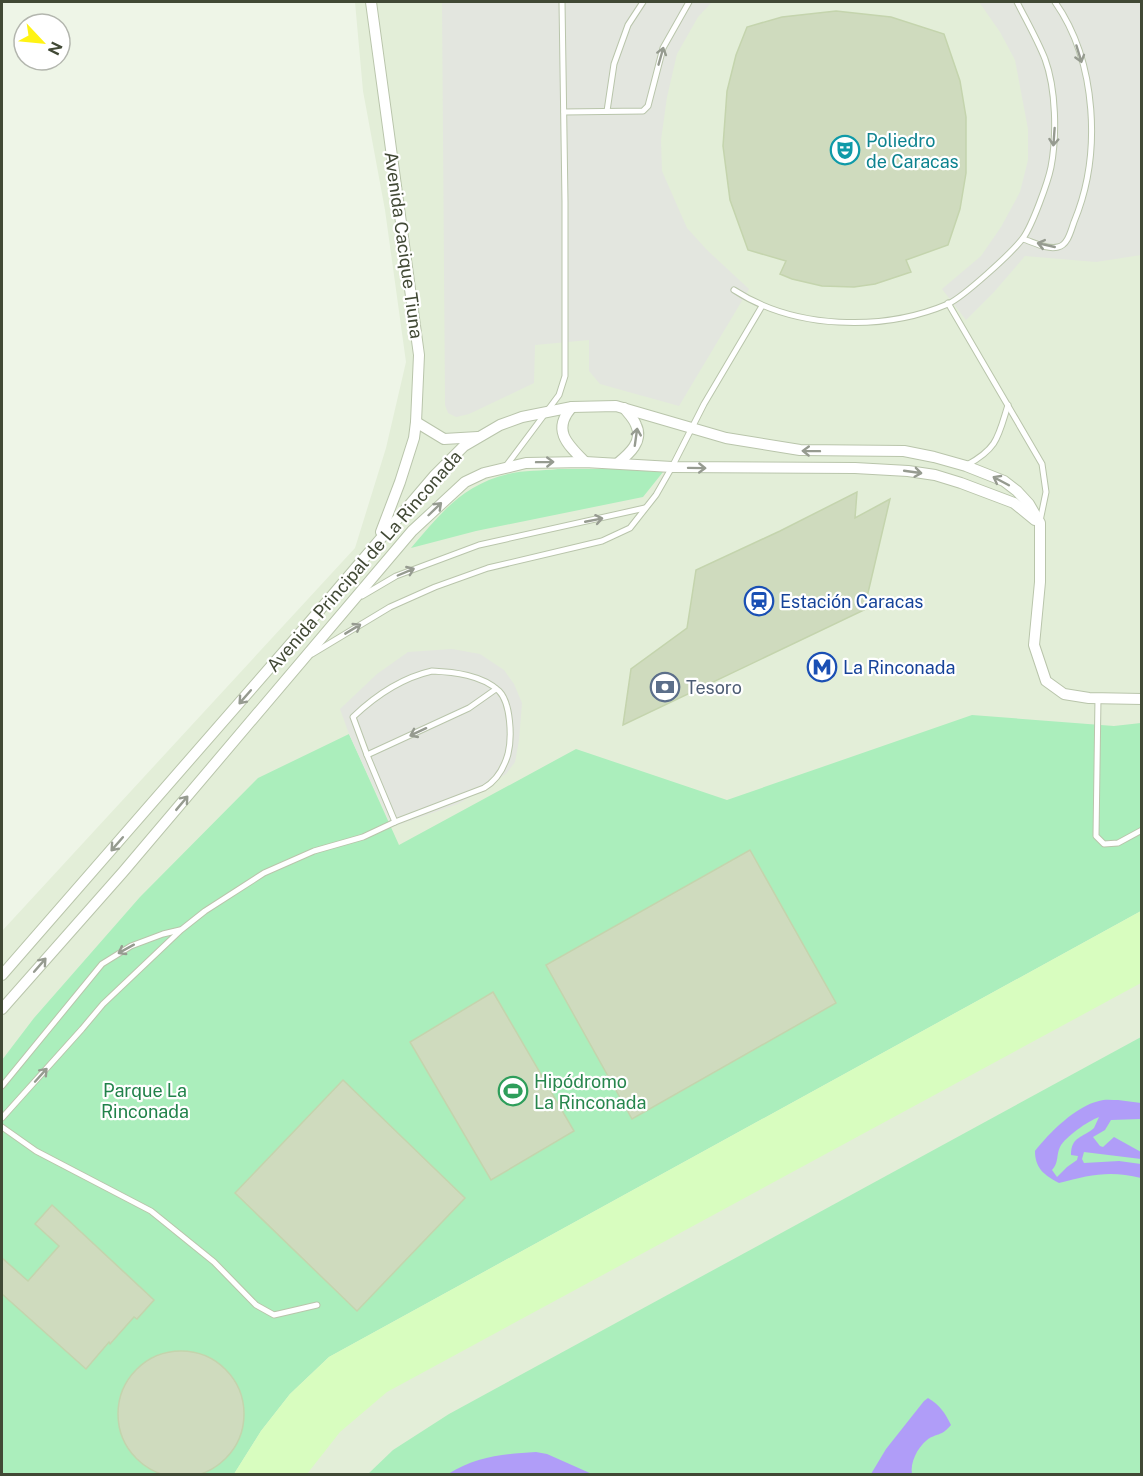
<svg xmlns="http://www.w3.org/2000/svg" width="1143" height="1476" font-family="'Public Sans',sans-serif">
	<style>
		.residential { fill: #e3eed8 }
		.green { fill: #abeebc }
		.sand { fill: #d8fdbf }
		.parking { fill: #e3e6df }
		.water { fill: #b09df8; fill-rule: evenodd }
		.building { fill: #cfdbbe; stroke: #c4d4ad; stroke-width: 1.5 }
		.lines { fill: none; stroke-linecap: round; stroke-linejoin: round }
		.lane-casing { stroke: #b9c5ab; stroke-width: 7 }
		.street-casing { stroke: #b9c5ab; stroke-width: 12 }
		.lane { stroke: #fff; stroke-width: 5 }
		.street { stroke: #fff; stroke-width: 10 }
		.oneway { stroke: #969b90 }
		.labels { text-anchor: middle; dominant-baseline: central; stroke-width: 4.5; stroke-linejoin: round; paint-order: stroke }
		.culture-label { font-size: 18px; fill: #0d838f; stroke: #fff; text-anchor: start }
		.street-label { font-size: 18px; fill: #414935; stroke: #fff }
		.transit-label { font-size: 18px; fill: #164399; stroke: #fff; text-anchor: start }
		.service-label { font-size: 18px; fill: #4e5e75; stroke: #fff; text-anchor: start }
		.leisure-label { font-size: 18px; fill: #27864d; stroke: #fff; text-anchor: start }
		.park-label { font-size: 18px; fill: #21824a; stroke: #fff }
	</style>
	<rect width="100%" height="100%" fill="#eef5e7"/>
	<!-- residential -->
	<polygon class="residential" points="355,2 1141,2 1141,1474 2,1474 2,931 355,548 386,448 406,362 385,210 363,91"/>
	<!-- green -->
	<g class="green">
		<path d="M558 469H618L663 472 643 497 476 531 411 548C440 514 462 485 508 474 524 470 542 471 558 469Z"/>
		<polygon points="972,715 1114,726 1141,723 1141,911 329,1357 290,1394 261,1431 234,1474 2,1474 2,1060 34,1018 140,897 258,778 349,734 399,845 576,749 727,800"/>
		<polygon points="1141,1037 1141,1474 368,1474 393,1450 449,1414"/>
	</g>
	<!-- sand -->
	<polygon class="sand" points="1141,911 1141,983 387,1392 340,1432 307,1474 234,1474 261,1431 290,1394 329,1357"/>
	<!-- parking -->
	<g class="parking">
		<polygon points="442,2 712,2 698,17 677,54 667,97 661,140 662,171 687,228 707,250 749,289 679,406 600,384 589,371 589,340 535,345 534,383 469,414 456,417 448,413 445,405"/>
		<polygon points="979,2 1141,2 1141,255 1096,262 1025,256 994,292 966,320 942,289 981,256 1001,227 1020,192 1028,160 1028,129 1015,60 1000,32"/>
		<polygon points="452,649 480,654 504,670 514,684 522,703 519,740 515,762 506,774 458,804 392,827 349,734 340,709 377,674 408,652"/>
	</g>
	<!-- water -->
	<g class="water">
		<path d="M1118 1100 1141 1103V1119L1111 1120 1105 1130 1093 1137 1100 1146 1103 1147 1114 1137 1141 1152V1159L1084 1152 1082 1159 1084 1163 1119 1161 1141 1164V1178C1110 1170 1089 1175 1059 1183 1044 1175 1035 1168 1035 1151 1049 1133 1076 1106 1099 1101 1104 1099 1112 1100 1118 1100ZM1099 1117 1094 1128C1083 1138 1071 1136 1071 1155L1078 1156 1077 1160 1067 1167 1057 1177 1052 1170C1059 1163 1056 1155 1060 1147 1065 1137 1088 1121 1099 1117Z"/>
		<path d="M928 1398C940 1405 945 1413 951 1425 941 1437 936 1433 927 1440 917 1448 910 1463 912 1474H871L886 1449 924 1401Z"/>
		<path d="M536 1452 547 1454 592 1474H448C477 1456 503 1454 536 1452Z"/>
	</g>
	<!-- building -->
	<g class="building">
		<polygon points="836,11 891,17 944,34 960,81 966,117 966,173 960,209 948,245 906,260 911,272 875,284 854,287 822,286 792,279 780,274 786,261 748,250 730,200 723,146 727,91 736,55 747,27 782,17"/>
		<polygon points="857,492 855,518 890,499 864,610 623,725 631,669 687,628 696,570 780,531"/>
		<polygon points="750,850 836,1003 632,1119 546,965"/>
		<polygon points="493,992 574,1131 491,1180 410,1042"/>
		<polygon points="343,1080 465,1198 357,1311 235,1193"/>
		<polygon points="52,1205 154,1300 137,1319 134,1317 110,1344 109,1342 86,1369 2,1294 2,1258 28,1281 59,1246 35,1224"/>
		<circle cx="181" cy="1414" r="63"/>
	</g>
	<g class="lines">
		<!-- lane casing -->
		<g class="lane-casing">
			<g id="lane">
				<polyline points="607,111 614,64 628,25 643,2"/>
				<polyline points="564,112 643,111 648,106 663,48 689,2"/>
				<path d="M1023 239C1033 242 1047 250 1058 247 1068 245 1071 230 1074 222 1102 155 1097 62 1055 2"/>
				<path d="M734 290C794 329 882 332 948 304 963 297 1012 253 1023 238 1032 226 1048 182 1051 167 1057 135 1056 89 1045 59 1037 39 1026 20 1017 2"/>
				<polyline points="948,303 1042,464 1046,492 1040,521"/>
				<path d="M967 465C998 448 998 437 1008 405"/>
				<polyline points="506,466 559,395 565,376 565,202 562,2"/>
				<polyline points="362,596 396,576 479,545 645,508"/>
				<polyline points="312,654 390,607 435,587 488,568 602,541 630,528 656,495 672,467 704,404 762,306"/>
				<path d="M432 671C454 672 482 675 499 691 511 703 512 738 508 754 504 768 496 781 484 788L395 822 367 755 353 717C375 696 401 678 432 671Z"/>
				<polyline points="1098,698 1096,836 1104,844 1118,843 1142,830"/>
				<polyline points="367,755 469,708 496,689"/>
				<polyline points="2,1086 102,964 131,946 163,934 180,930"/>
				<polyline points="2,1118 82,1029 103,1004 181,930 205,911 264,873 314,851 363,837 395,822"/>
				<polyline points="2,1127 36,1151 151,1211 214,1262 256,1305 274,1315 317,1305"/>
			</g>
		</g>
		<!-- street casing -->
		<g class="street-casing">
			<g id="street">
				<polyline points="371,2 419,355 416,422 414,438 400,482 381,532"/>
				<path d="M572 407C551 430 568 445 585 462"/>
				<polyline points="416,422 444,439 478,437"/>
				<path d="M618 463C629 454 644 441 636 425 634 419 628 413 624 408"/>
				<polyline points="2,975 307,625 435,475 464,446 500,425 522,417 572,407 616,406 726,438 800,450 904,451 934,457 966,466 1004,481 1017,491 1029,504 1040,523 1040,582 1034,645 1046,681 1064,694 1089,698 1142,699"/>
				<polyline points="2,1009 123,872 412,531 465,482 484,473 526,463 585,462 672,467 855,468 908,471 935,475 961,483 1014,503 1035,520"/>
			</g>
		</g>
		<!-- lane -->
		<use href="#lane" class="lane"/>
		<!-- street -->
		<use href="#street" class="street"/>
	</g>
	<!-- one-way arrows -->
	<defs><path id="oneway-shaft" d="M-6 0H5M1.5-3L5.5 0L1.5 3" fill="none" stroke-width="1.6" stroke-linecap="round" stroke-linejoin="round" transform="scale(1.5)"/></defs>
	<g class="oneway">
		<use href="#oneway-shaft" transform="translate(1079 54) rotate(73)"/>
		<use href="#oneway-shaft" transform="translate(661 56) rotate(-74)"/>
		<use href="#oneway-shaft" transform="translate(1054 137) rotate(94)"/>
		<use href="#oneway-shaft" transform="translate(1046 245) rotate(-167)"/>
		<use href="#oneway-shaft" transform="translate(636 437) rotate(-82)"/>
		<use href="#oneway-shaft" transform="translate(811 451) rotate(-179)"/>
		<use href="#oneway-shaft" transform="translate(545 462) rotate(-1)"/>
		<use href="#oneway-shaft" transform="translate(697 468) rotate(1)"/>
		<use href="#oneway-shaft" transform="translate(913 472) rotate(8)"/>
		<use href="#oneway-shaft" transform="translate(1001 481) rotate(-152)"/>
		<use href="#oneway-shaft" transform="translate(435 509) rotate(-44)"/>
		<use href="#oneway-shaft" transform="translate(594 520) rotate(-11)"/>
		<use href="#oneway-shaft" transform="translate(406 572) rotate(-23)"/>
		<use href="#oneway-shaft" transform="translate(353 629) rotate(-31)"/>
		<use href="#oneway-shaft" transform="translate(245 697) rotate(131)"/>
		<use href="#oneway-shaft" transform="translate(418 732) rotate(155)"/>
		<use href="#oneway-shaft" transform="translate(182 803) rotate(-50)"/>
		<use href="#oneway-shaft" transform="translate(117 844) rotate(131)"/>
		<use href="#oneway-shaft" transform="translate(126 949) rotate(151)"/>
		<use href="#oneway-shaft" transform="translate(40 965) rotate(-49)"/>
		<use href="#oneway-shaft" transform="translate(41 1075) rotate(-48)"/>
	</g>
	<!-- icons -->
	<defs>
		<g id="theatre-ring" transform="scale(1.5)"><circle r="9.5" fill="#fff" stroke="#0f9aa8" stroke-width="1.5"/><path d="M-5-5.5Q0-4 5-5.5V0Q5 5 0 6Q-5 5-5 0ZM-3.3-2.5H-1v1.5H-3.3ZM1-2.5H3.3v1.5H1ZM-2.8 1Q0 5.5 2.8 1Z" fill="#0f9aa8"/></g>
		<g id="station-ring" transform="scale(1.5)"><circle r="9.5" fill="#fff" stroke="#1a4fb4" stroke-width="1.5"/><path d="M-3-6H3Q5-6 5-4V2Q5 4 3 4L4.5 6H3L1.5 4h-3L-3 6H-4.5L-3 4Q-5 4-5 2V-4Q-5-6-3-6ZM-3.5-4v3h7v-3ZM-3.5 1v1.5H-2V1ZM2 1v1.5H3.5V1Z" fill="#1a4fb4"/></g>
		<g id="metro-ring" transform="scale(1.5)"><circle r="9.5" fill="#fff" stroke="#1a4fb4" stroke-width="1.5"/><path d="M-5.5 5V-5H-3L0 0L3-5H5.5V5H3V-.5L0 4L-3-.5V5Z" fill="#1a4fb4"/></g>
		<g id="bank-ring" transform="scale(1.5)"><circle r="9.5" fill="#fff" stroke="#5c6f8a" stroke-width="1.5"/><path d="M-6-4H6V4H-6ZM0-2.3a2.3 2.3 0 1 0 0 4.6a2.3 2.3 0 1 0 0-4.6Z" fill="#5c6f8a"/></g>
		<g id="stadium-ring" transform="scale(1.5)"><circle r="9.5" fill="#fff" stroke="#2e9e5b" stroke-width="1.5"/><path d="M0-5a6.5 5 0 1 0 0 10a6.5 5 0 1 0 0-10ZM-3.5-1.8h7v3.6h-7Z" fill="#2e9e5b"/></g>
	</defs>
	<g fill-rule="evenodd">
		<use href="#theatre-ring" x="845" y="150"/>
		<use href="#station-ring" x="759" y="601"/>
		<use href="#metro-ring" x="822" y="667"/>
		<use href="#bank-ring" x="665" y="687"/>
		<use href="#stadium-ring" x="513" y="1091"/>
	</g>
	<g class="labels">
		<!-- culture labels -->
		<g class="culture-label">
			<text x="866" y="140">Poliedro<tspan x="866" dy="21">de Caracas</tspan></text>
		</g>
		<!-- street labels -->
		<g class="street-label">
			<text transform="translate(404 245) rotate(82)">Avenida Cacique Tiuna</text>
			<text transform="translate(364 561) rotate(-49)">Avenida Principal de La Rinconada</text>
		</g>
		<!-- transit labels -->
		<g class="transit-label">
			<text x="780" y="601">Estación Caracas</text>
			<text x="843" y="667">La Rinconada</text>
		</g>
		<!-- service labels -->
		<g class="service-label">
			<text x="686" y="687">Tesoro</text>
		</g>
		<!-- leisure labels -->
		<g class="leisure-label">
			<text x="534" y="1081">Hipódromo<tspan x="534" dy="21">La Rinconada</tspan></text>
		</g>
		<!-- park labels -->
		<g class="park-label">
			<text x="145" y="1090">Parque La<tspan x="145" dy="21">Rinconada</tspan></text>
		</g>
	</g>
	<!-- border -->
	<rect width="1143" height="1476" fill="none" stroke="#414935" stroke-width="6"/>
	<!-- north arrow -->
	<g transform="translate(42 42) rotate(116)"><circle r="28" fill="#ffffff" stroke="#b3b6ae" stroke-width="1.5"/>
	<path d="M0-4.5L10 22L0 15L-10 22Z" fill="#fff314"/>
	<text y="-9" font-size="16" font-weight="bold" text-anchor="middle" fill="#414935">N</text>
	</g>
</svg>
